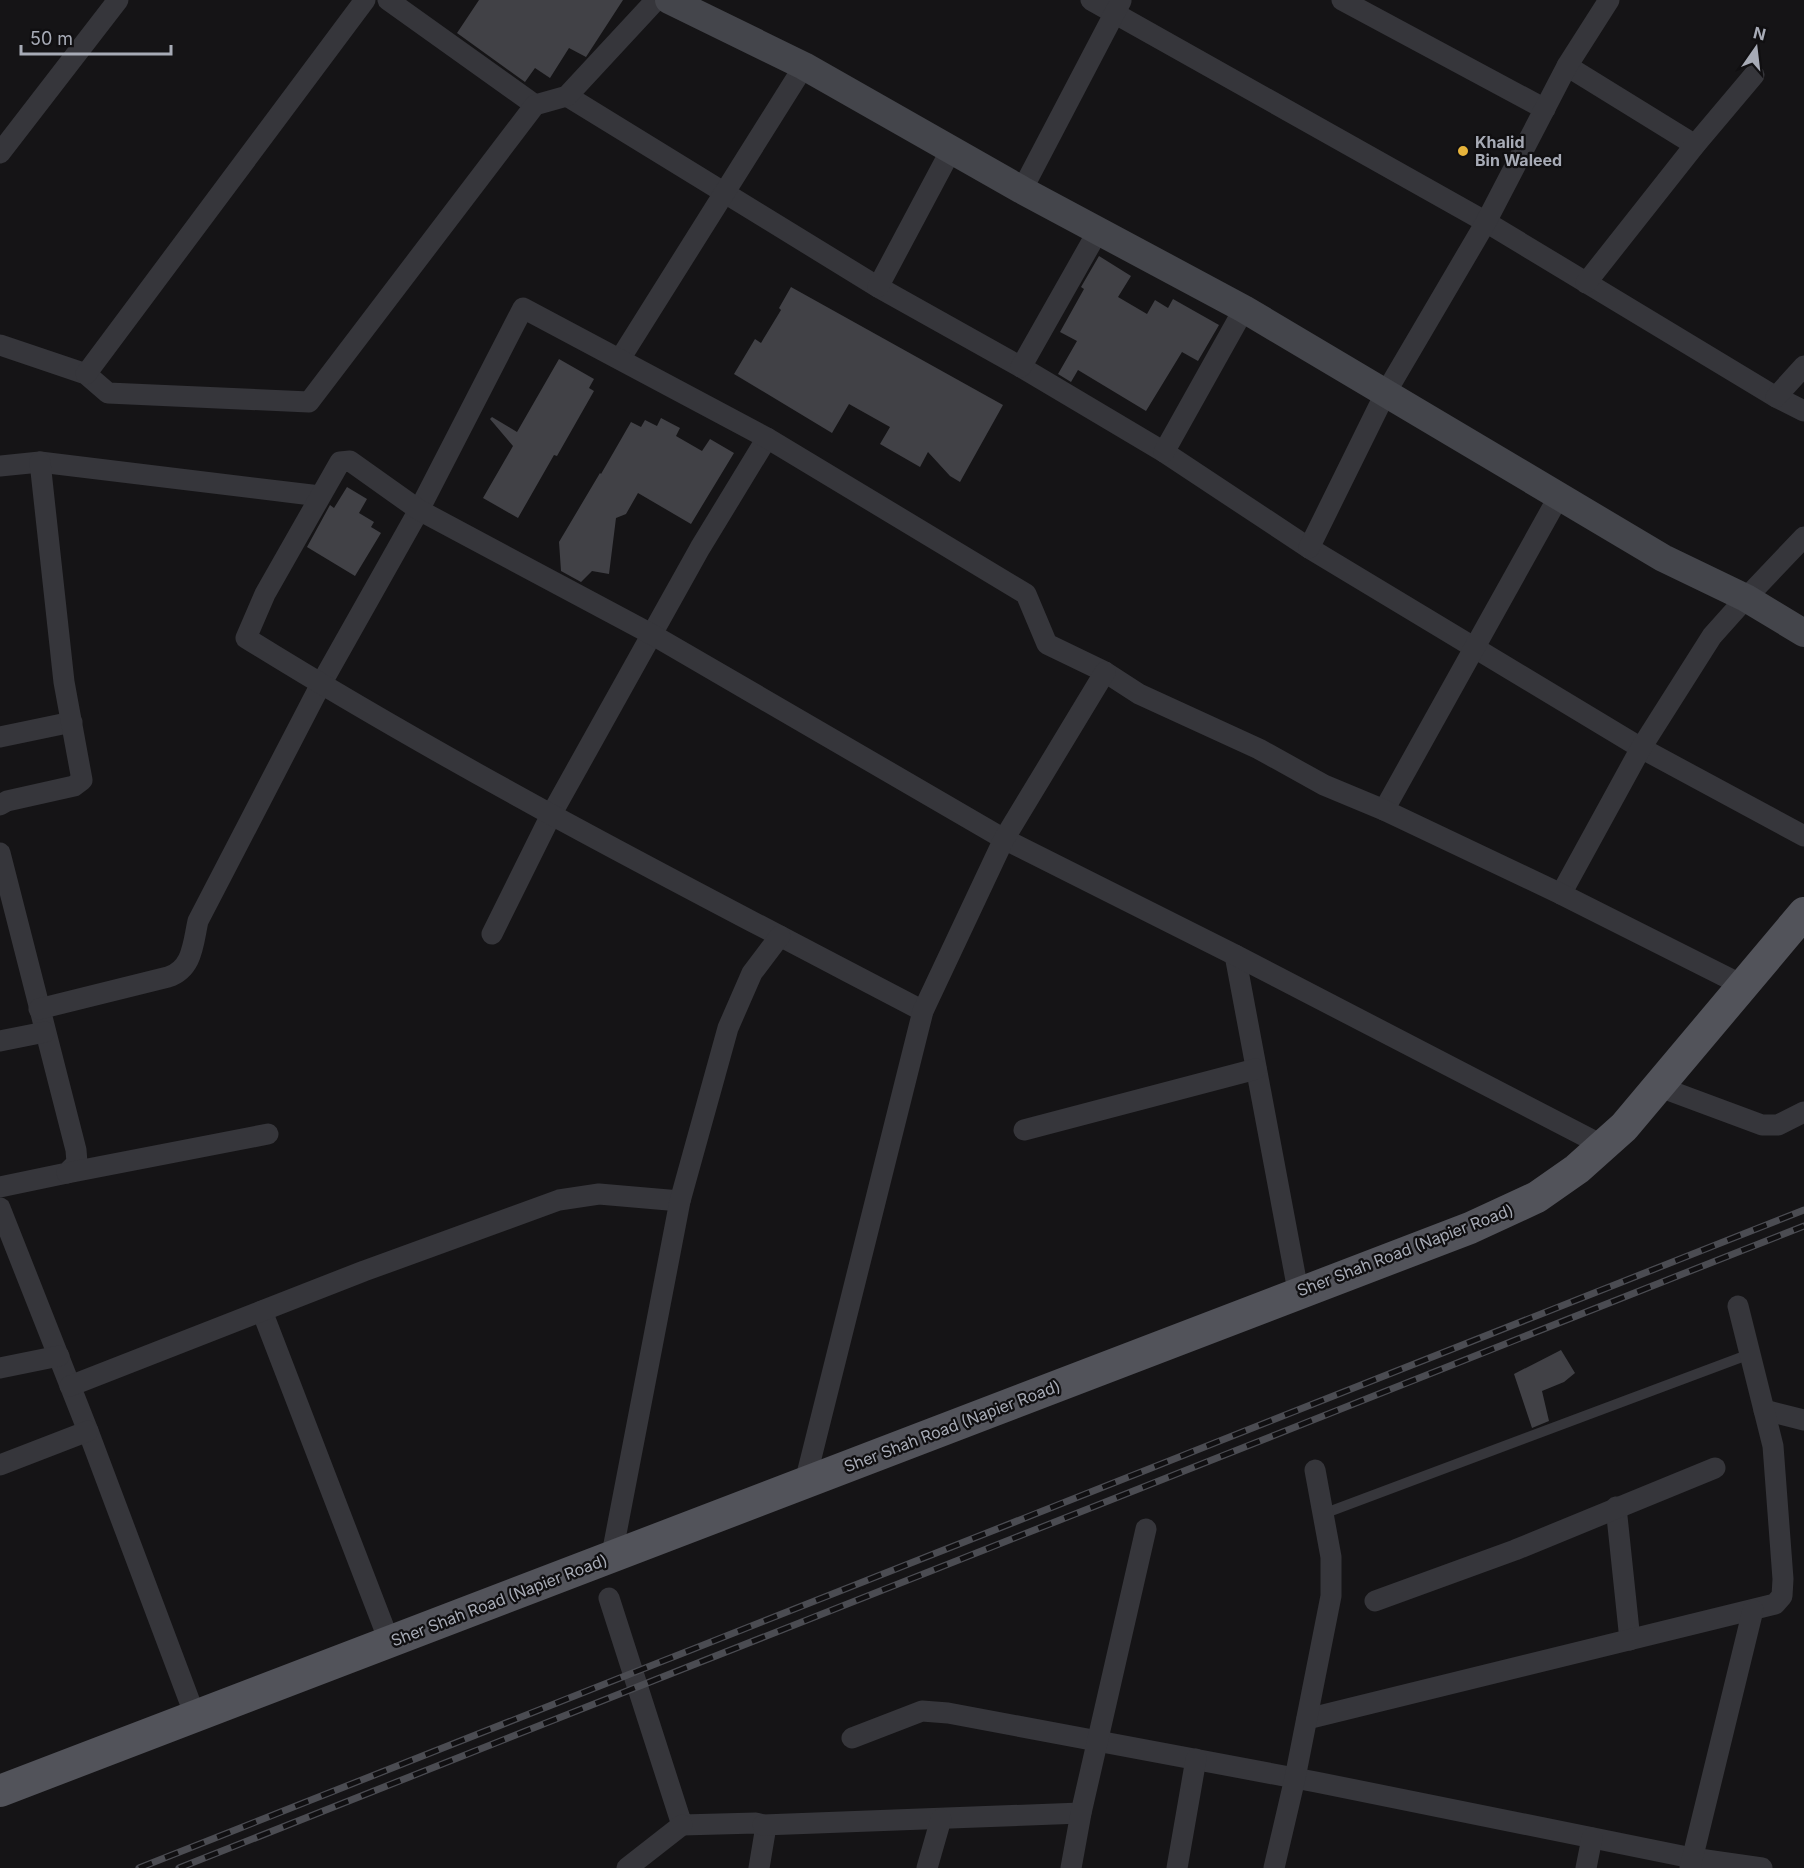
<svg xmlns="http://www.w3.org/2000/svg" width="1804" height="1868" font-family="Inter,sans-serif">
	<style>
		.building { fill: #414146 }
		.lines { fill: none; stroke-linecap: round; stroke-linejoin: round }
		.lane { stroke: #36363b; stroke-width: 10 }
		.street { stroke: #36363b; stroke-width: 21 }
		.secondary { stroke: #44454b; stroke-width: 28 }
		.primary { stroke: #52535a; stroke-width: 32 }
		.rail-casing { stroke: #4b4c52; stroke-width: 7 }
		.rail { stroke: #100f11; stroke-width: 4.5; stroke-dasharray: 14; stroke-linecap: butt }
		.poi-dot { fill: #e7b43b; stroke: #100f11; stroke-width: 2 }
		.labels { text-anchor: middle; dominant-baseline: central; stroke-width: 4.5; stroke-linejoin: round; paint-order: stroke }
		.poi-label { font-size: 16px; font-weight: bold; fill: #a7abb6; stroke: #100f11; text-anchor: start }
		.street-label { font-size: 16px; fill: #a7abb6; stroke: #100f11 }
	</style>
	<rect width="100%" height="100%" fill="#151416"/>
	<!-- building -->
	<g class="building">
		<polygon points="479,0 623,0 586,57 569,48 550,78 535,68 525,82 457,33"/>
		<polygon points="1099,256 1131,276 1118,297 1147,314 1155,300 1168,308 1173,299 1219,325 1198,361 1182,352 1146,411 1078,370 1071,382 1058,374 1077,341 1060,332 1084,289 1081,287"/>
		<polygon points="791,287 1003,405 960,482 950,476 928,452 920,467 880,444 890,427 849,404 832,433 734,374 755,339 761,343 781,310 779,308"/>
		<polygon points="559,359 594,379 589,388 594,391 557,456 554,455 518,518 483,498 513,446 490,419 492,417 517,432"/>
		<polygon points="661,418 680,428 676,436 702,451 710,439 734,453 691,524 638,493 626,514 616,518 609,574 592,571 581,582 561,571 559,542 600,473 601,474 631,422 641,427 645,420 657,426"/>
		<polygon points="347,487 367,499 359,513 374,522 371,527 381,533 355,576 307,547 330,505 334,508"/>
		<polygon points="1561,1350 1575,1373 1564,1382 1542,1391 1549,1421 1532,1428 1514,1374"/>
	</g>
	<g class="lines">
		<!-- lane -->
		<polyline class="lane" points="1323,1514 1750,1354"/>
		<!-- street -->
		<g class="street">
			<polyline points="388,0 535,105"/>
			<polyline points="1091,0 1486,222 1776,397 1804,411"/>
			<polyline points="1342,0 1545,109"/>
			<polyline points="1567,66 1695,145"/>
			<polyline points="567,96 878,287 1021,367 1164,452 1309,548 1641,748 1804,836"/>
			<polyline points="0,153 118,0"/>
			<polyline points="1022,190 1121,1"/>
			<polyline points="1586,283 1695,145 1754,75"/>
			<polyline points="878,287 951,150"/>
			<polyline points="0,345 86,374 108,393 309,402 535,105 567,96 656,0"/>
			<polyline points="620,359 804,66"/>
			<polyline points="1021,367 1098,231"/>
			<polyline points="86,374 365,0"/>
			<polyline points="1776,397 1804,366"/>
			<polyline points="1164,452 1244,309"/>
			<polyline points="0,466 40,462 320,496"/>
			<polyline points="1309,548 1385,394 1486,222 1567,66 1609,0"/>
			<polyline points="0,737 72,722"/>
			<polyline points="0,805 7,801 74,786 82,780 64,682 40,462"/>
			<polyline points="1384,810 1559,496"/>
			<polyline points="0,853 76,1150 77,1163 67,1173 0,1187"/>
			<polyline points="1561,894 1641,748 1712,636 1746,598 1804,537"/>
			<polyline points="492,934 551,815 700,548 767,438"/>
			<polyline points="1235,955 1296,1280"/>
			<path d="M39 1009 168 977C193 969 193 943 198 921L321 684 419 510 523 308 767 438 1026 594 1047 644 1105 672 1139 694 1259 749 1324 785 1384 810 1561 894 1732 980"/>
			<path d="M923 1011C694 891 465 774 246 638L265 594 340 462 350 461 419 510 653 635 1004 839 1235 955 1594 1141"/>
			<polyline points="0,1041 45,1032"/>
			<polyline points="1657,1086 1762,1125 1778,1125 1804,1112"/>
			<polyline points="1024,1130 1256,1069"/>
			<polyline points="67,1173 268,1134"/>
			<polyline points="0,1208 88,1431 191,1705"/>
			<polyline points="262,1311 386,1633"/>
			<polyline points="0,1368 59,1356"/>
			<polyline points="70,1386 364,1271 559,1200 599,1194 680,1201"/>
			<polyline points="1764,1410 1804,1420"/>
			<polyline points="0,1465 88,1431"/>
			<polyline points="808,1470 923,1011 1004,839 1105,672"/>
			<polyline points="1616,1507 1630,1640"/>
			<polyline points="614,1544 680,1201 728,1028 752,973 780,936"/>
			<polyline points="609,1598 682,1825 756,1823 763,1825 765,1832 759,1868"/>
			<polyline points="1375,1601 1515,1550 1715,1468"/>
			<polyline points="1307,1719 1775,1604 1782,1596 1783,1579 1773,1446 1738,1306"/>
			<polyline points="852,1738 922,1711 948,1713 1316,1782 1692,1858 1762,1868"/>
			<polyline points="763,1825 1081,1813"/>
			<polyline points="627,1868 682,1825"/>
			<polyline points="927,1868 941,1819"/>
			<polyline points="1071,1868 1081,1813 1146,1529"/>
			<polyline points="1177,1868 1196,1759"/>
			<polyline points="1274,1868 1295,1778 1331,1596 1331,1557 1315,1470"/>
			<polyline points="1586,1868 1592,1838"/>
			<polyline points="1690,1868 1753,1610"/>
		</g>
		<!-- secondary -->
		<polyline class="secondary" points="669,0 804,66 1022,190 1244,309 1663,558 1746,598 1804,633"/>
		<!-- primary -->
		<polyline class="primary" points="0,1791 1470,1228 1537,1197 1577,1169 1624,1127 1804,913"/>
		<!-- rail casing -->
		<g class="rail-casing">
			<g id="rail">
				<polyline points="139,1868 1804,1210"/>
				<polyline points="179,1868 1804,1226"/>
			</g>
		</g>
		<!-- rail -->
		<use href="#rail" class="rail"/>
	</g>
	<!-- markers -->
	<circle class="poi-dot" cx="1463" cy="151" r="6"/>
	<g class="labels">
		<!-- poi labels -->
		<g class="poi-label">
			<text x="1475" y="142">Khalid<tspan x="1475" dy="18">Bin Waleed</tspan></text>
		</g>
		<!-- street labels -->
		<g class="street-label">
			<text transform="translate(1405 1250) rotate(-21)">Sher Shah Road (Napier Road)</text>
			<text transform="translate(952 1426) rotate(-21)">Sher Shah Road (Napier Road)</text>
			<text transform="translate(499 1600) rotate(-21)">Sher Shah Road (Napier Road)</text>
		</g>
	</g>
	<!-- north arrow -->
	<g transform="translate(1756 48) rotate(14)" stroke="#100f11" stroke-width="4.5" paint-order="stroke">
	<path d="M0-4.5L10 22L0 15L-10 22Z" fill="#a7abb6"/>
	<text y="-9" font-size="16" font-weight="bold" text-anchor="middle" fill="#a7abb6">N</text>
	</g>
	<!-- scale -->
	<path d="M21 45v9h150v-9" fill="none" stroke="#a7abb6" stroke-width="3"/>
	<text x="30" y="45" font-size="18" fill="#a7abb6" stroke="#100f11" stroke-width="4.5" paint-order="stroke">50 m</text>
</svg>
